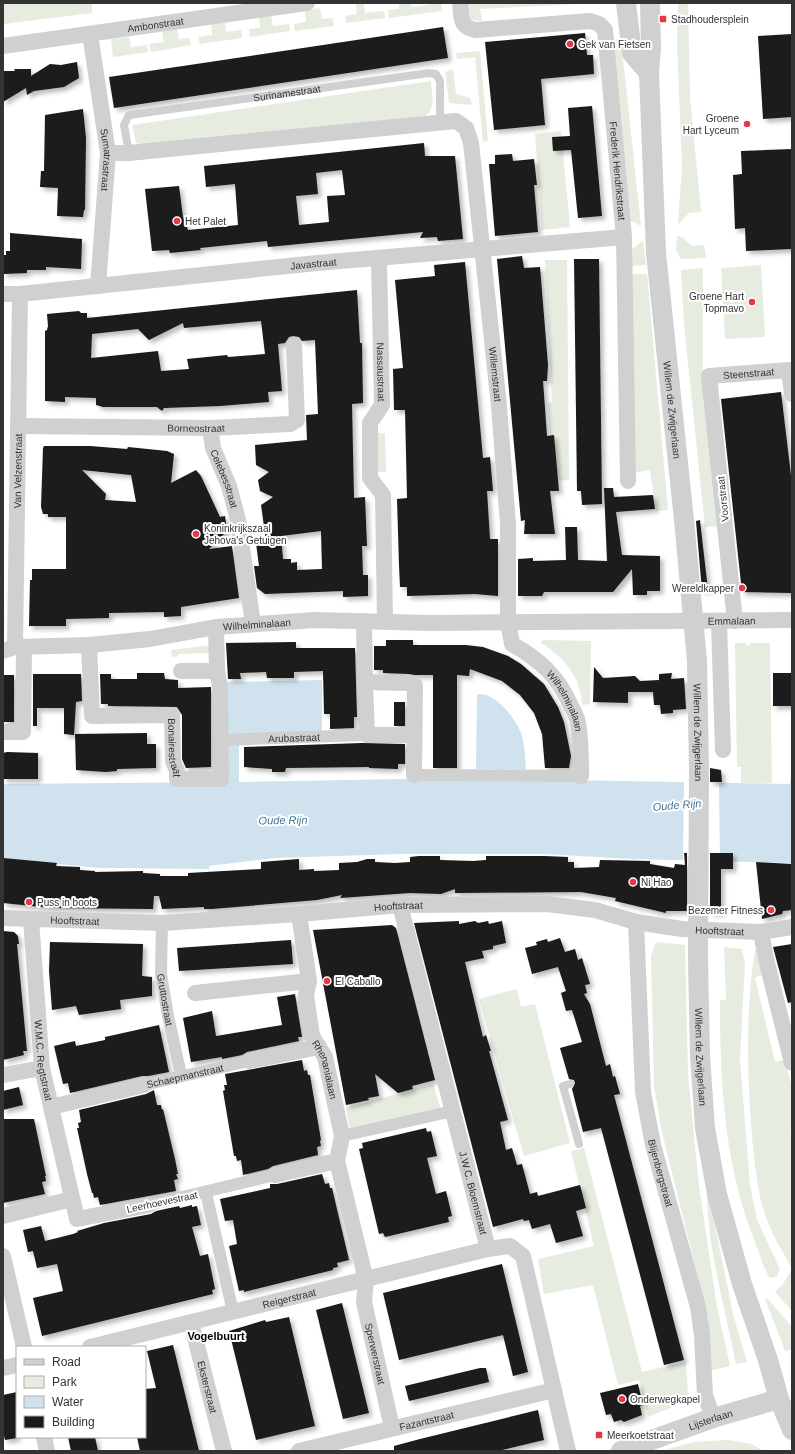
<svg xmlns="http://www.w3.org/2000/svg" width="795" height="1454" font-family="Arial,sans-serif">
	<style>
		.green { fill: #e6ecdf }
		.water { fill: #cfe2ee }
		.pier { fill: #fff }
		.building { fill: #1a1a1a; fill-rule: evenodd; filter: url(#shadow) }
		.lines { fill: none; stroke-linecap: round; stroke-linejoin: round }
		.service { stroke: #d0d0d0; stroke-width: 8 }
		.pedestrian { stroke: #d0d0d0; stroke-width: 12 }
		.minor { stroke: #d0d0d0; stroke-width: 16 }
		.tertiary { stroke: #d0d0d0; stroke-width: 20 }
		.tertiary-bridge { stroke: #d0d0d0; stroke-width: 20 }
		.poi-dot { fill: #e63946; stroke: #fff; stroke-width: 1.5 }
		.labels { text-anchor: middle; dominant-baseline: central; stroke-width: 4; stroke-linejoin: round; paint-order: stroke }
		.poi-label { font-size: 10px; fill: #333; stroke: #fff; text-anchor: start }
		.street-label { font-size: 10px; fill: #333; stroke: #fff }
		.water-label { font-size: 11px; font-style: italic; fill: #3f7597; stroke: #fff }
		.neighbourhood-label { font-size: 11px; font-weight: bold; fill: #000; stroke: #fff }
	</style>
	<defs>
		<filter id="shadow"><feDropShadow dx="3.5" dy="3.5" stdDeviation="2" flood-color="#0004"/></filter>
	</defs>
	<rect width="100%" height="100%" fill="#fff"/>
	<!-- green -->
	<g class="green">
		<polygon points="3,3 92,3 92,13 3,24"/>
		<polygon points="356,3 364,3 365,13 384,11 385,18 346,23 345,16 357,14"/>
		<polygon points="399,3 411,3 412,7 441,3 442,11 389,18 388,10 399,9"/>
		<polygon points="466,3 580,3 580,4 480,9 482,21 469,20"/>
		<polygon points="678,3 688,3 690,97 701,212 689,213 678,224 682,166 677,42"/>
		<polygon points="320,8 322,19 333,18 334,26 295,31 294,24 306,22 305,11"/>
		<polygon points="271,16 273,26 289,24 290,31 250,37 249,29 260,28 259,17"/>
		<polygon points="225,22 226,32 241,30 242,38 200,44 198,37 212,35 211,24"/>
		<polygon points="177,29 179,39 189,38 191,45 151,52 149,44 164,42 162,31"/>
		<polygon points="129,37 131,47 147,45 148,52 113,57 111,39"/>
		<polygon points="612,39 621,40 641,226 627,219"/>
		<polygon points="480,51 488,141 483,142 475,57 457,59 456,53"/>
		<polygon points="453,69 456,94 470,98 472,105 449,103 445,72"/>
		<path d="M431 81C432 99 438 111 419 119L142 146 136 143 132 125Z"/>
		<polygon points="561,131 570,227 542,230 535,134"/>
		<polygon points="677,236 682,237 692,246 704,245 706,258 681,259 676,250"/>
		<polygon points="643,240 646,265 630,266 629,252"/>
		<polygon points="545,260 567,260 569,480 553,481 548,403 552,402"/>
		<polygon points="761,265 765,337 725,339 721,268"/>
		<polygon points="703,268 703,380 719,526 705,527 684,324 681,270"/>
		<polygon points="630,274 647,274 668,510 656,511 650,470 633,473"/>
		<polygon points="374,433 385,433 386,472 374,472"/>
		<path d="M543 640 591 641 590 704 582 705C581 677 564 657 541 643Z"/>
		<polygon points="735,643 746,643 746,646 750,645 751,643 770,643 772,783 741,783 741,767 737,767"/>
		<polygon points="213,645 212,653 178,654 178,656 172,657 171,650"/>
		<polygon points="656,942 685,945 688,1074 699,1186 717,1307 730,1366 709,1371 708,1318 662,1132 654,1086 651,956"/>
		<path d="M724 947 742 949 745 964 740 1060 750 1185 757 1220 780 1269 777 1276 770 1278C763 1268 760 1254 755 1242 724 1164 720 1083 720 1000H726Z"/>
		<path d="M755 950H757L764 974 755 978 775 1062 785 1060 792 1088V1128L790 1129 792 1137V1311L775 1292 783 1284 792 1269C784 1253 773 1237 767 1220 758 1197 756 1172 753 1148 747 1083 745 1015 755 950Z"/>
		<polygon points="517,989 521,1007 535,1004 570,1143 524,1156 479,999"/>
		<polygon points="433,1084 441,1110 350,1130 346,1108"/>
		<polygon points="584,1148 642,1372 686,1362 688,1397 682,1403 648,1417 639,1380 618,1385 593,1285 544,1294 538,1259 594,1246 571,1151"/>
		<path d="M707 1186 733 1314 747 1362 736 1364C725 1307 706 1244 707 1186Z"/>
		<polygon points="765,1299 768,1299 792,1327 792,1350 785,1351"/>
		<polygon points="728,1440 752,1444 763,1451 661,1451 693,1442"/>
	</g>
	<!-- water -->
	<path class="water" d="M322 680V732L239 735V782L399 779H498L497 769H476L477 694C496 693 514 716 521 733 525 744 525 757 526 770L505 769 504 779 790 784 792 763V863L632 859 543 854H401L274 858 209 866V869L98 868 3 858V784L227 782 226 682Z"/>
	<!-- pier -->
	<polygon class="pier" points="684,780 719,781 720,863 683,862"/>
	<!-- building -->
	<g class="building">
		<polygon points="443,27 448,58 114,108 109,77"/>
		<polygon points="585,33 587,55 593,55 594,74 541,79 545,125 494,130 485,42"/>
		<polygon points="792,34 792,117 763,119 758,36"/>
		<polygon points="77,62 79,78 64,87 34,91 27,95 26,88 3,102 3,71 15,71 14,69 31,69 31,76 50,64 61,65"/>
		<polygon points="592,106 602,216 578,218 571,150 553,151 552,137 570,136 568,108"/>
		<polygon points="83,109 86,138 85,210 84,210 83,217 57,216 58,188 40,187 41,171 44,171 45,115"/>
		<path d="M424 143 425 156H455L463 239 438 241 437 237 420 238 423 232 268 247 267 241 200 248 201 250 170 253 169 250 152 251 145 189 179 186 183 217 188 230 238 225 235 184 206 187 204 166ZM342 170 345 195 327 196 329 222 299 225 296 196 318 194 316 173Z"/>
		<polygon points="792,149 792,249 746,251 745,228 735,229 733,175 742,174 741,151"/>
		<polygon points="512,154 513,161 534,159 537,185 534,185 538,232 495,236 489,164 495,164 495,155"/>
		<polygon points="10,233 82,239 81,269 46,267 46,270 27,270 27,273 3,274 3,255 6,255 6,251 10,251"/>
		<polygon points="522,256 524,268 540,267 548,365 547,381 543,381 547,436 554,435 559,491 550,491 555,534 524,534 525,520 521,521 497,259"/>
		<polygon points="574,259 599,259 602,504 582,505 581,491 577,491"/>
		<polygon points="465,262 483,458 490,457 493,491 487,491 490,539 498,539 498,596 475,594 407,596 407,587 400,587 399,565 397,499 407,498 405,410 394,410 393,369 403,368 395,280 435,276 434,265"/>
		<path d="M357 290 360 343H362L363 403 352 404 354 498 365 497 367 546H362L363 575H368V596L343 597V591L265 594 257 588 254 566H259L256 543 266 541 261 505 273 497 260 491 258 480 269 472 256 465 255 445 307 440 306 415 318 414 315 340 302 341 299 337 293 336 289 337 285 343 278 344 282 391 268 392 269 402 220 406 164 408 162 411 157 407H103L96 405V398L65 397V402L45 401V331L47 330 48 326 47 314 79 311 81 313H87V318ZM261 321 265 354 228 357 227 355 187 359 189 369 161 371 158 351 91 358 92 334 138 329 149 340 183 323 184 328ZM321 531 322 569 297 570V562L291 563V559H283L281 536Z"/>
		<polygon points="781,392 792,484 792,593 742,592 721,399"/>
		<path d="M44 446H90L127 449 128 447 167 451 174 454 171 483 196 470 201 476 220 517 225 516 227 531 209 549 232 546 239 598 181 607V616L164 617V612L109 613V618L66 619V626H29L30 580H32V569H66V517H48V514H43L41 507 43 448ZM82 470 131 475 136 502 105 500 106 494Z"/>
		<polygon points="604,488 613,488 614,497 653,495 655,509 616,512 622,555 660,556 660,591 647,591 647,595 633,595 632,569 613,592 544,592 542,596 518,596 518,559 533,558 533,561 566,560 565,527 577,527 578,560 607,561"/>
		<polygon points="700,520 708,590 702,591 696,521"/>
		<polygon points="386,640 413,640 413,645 466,645 483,647 508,656 521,664 544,684 558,707 564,722 571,756 569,768 545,768 542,734 534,713 520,695 502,681 470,669 469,676 457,675 457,768 433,768 433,675 415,675 409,674 383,673 383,670 374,670 374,646 386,646"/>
		<polygon points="296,642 296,648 355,648 357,717 354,717 354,728 330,729 330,714 324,714 323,671 294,672 294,678 267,678 266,672 240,673 241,679 228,679 226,643"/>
		<polygon points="594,667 603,678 635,676 640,681 659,680 659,674 672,673 671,679 684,678 686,709 673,710 673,713 661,714 660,705 654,705 653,692 628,692 628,703 593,702"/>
		<polygon points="137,673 164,673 165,679 178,680 178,688 211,687 211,767 186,768 182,759 182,715 177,707 108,706 108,704 101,704 100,674 111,674 111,679 137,679"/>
		<rect x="773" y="673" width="19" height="33"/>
		<polygon points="33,674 81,674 82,701 76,702 74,735 64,734 64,708 37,708 37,726 33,726"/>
		<rect x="3" y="675" width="11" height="47"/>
		<rect x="394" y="702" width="11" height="24"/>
		<polygon points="147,733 147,744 156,744 156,768 117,769 117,771 106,772 76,770 75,734"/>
		<polygon points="362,743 405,744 405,764 398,764 398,769 369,768 369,767 286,768 285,772 272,772 272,769 244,767 244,747"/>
		<polygon points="7,752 38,753 38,779 3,779 3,753"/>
		<polygon points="710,768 721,770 722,782 710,782"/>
		<polygon points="684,853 687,853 687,911 666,911 666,913 615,901 616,898 581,892 455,893 455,889 441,894 410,893 340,898 342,895 317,900 212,909 204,909 204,907 162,909 159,896 154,896 153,909 52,908 3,903 3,858 57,863 56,866 80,867 80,870 95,871 95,872 143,871 143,873 160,874 160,876 188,876 188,873 261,869 261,862 299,859 299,870 314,869 314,871 339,870 339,863 357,862 367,859 375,859 375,862 395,863 410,862 410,857 419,856 440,856 440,860 473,861 486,860 486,856 544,856 568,857 568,862 574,862 574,868 599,867 600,860 650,861 650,864 674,868 675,864 685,865"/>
		<polygon points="710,853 733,853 733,869 721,869 721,912 715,913 710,913"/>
		<polygon points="756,862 792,864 792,910 783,911 782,914 762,919"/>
		<polygon points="459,921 459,924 475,921 478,923 488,921 489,924 502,921 506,943 493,946 493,949 482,951 484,958 465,962 483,1037 486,1035 491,1051 489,1051 508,1120 500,1122 506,1150 512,1148 517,1165 522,1164 530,1194 537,1192 538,1196 580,1185 586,1208 576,1211 583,1236 556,1243 550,1224 532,1229 529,1220 524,1221 523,1219 493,1227 414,923"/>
		<polygon points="392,925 396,928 435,1080 412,1086 413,1089 398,1093 375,1074 379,1096 368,1098 369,1100 346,1105 313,930"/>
		<polygon points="3,931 14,932 18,936 19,944 17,944 27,1051 23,1051 24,1055 3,1060"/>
		<polygon points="560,938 565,952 575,949 578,960 582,958 590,984 585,985 587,993 584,994 590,1004 606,1066 610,1064 613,1077 615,1076 620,1094 614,1095 684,1360 664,1365 601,1128 583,1132 572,1089 575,1083 574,1080 569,1079 560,1048 582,1042 572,1010 566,1011 561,993 566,991 558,967 532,974 525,948 537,945 536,942 547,939 548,942"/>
		<polygon points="291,940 293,964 179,971 177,948"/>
		<polygon points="50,942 143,944 142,976 152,977 152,996 120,1000 121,1009 79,1015 76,1006 52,1010 49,971"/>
		<polygon points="792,944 792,1002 788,1003 773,947"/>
		<polygon points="295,994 302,1037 298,1037 299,1041 247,1052 242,1055 222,1059 222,1057 191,1062 183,1018 212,1011 216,1036 282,1025 277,997"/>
		<polygon points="159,1025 169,1072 148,1076 142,1076 70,1093 68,1083 63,1084 54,1046 75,1041 76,1046 105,1040 105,1037"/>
		<polygon points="302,1060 304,1071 307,1070 308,1075 310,1075 321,1140 320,1141 321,1146 317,1147 318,1155 273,1166 268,1169 243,1175 241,1160 237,1161 236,1156 234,1156 223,1091 225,1090 224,1085 227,1085 225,1074"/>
		<polygon points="19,1087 23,1105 3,1110 3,1091"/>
		<polygon points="154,1090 157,1105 161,1105 162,1110 163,1109 175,1159 178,1174 176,1174 178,1179 174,1180 176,1191 100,1205 98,1197 94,1198 93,1193 92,1193 87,1174 77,1128 79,1128 78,1123 81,1122 79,1110 146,1094"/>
		<polygon points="3,1119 34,1119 46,1176 45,1176 46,1181 42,1182 45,1194 3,1203"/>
		<polygon points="426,1128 427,1132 431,1131 437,1156 427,1158 436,1194 446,1191 452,1216 448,1217 449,1222 385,1237 383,1233 379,1234 359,1149 363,1148 362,1143"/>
		<polygon points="322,1174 325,1184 329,1183 330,1188 332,1188 349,1260 337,1263 338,1267 333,1268 333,1270 244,1292 244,1290 239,1291 229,1246 237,1244 233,1220 225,1221 220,1199 270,1188 270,1184 277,1184"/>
		<polygon points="192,1205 192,1207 197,1206 201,1225 192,1227 200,1256 208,1254 215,1289 212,1290 213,1294 42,1336 33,1298 63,1291 57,1264 37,1268 33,1251 28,1252 23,1230 41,1226 45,1241 73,1234 78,1232 77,1231 104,1223 151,1214 156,1211 179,1206 180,1208"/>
		<polygon points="502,1264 528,1372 513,1376 503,1335 399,1360 383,1293"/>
		<polygon points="342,1303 369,1413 343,1419 316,1310"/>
		<polygon points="289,1317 315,1426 256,1440 229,1331 265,1320 266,1322"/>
		<polygon points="173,1345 199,1451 140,1451 137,1437 145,1437 145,1389 156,1388 147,1351"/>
		<polygon points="480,1368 486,1368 489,1382 409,1401 405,1386"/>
		<polygon points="638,1384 643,1405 640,1406 642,1415 624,1422 621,1420 614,1422 611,1414 606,1415 600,1393"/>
		<polygon points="17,1392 17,1438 5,1440 3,1432 3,1395"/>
		<polygon points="538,1410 544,1440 498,1451 394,1451 394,1446 420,1439"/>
		<polygon points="68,1437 95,1437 98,1451 71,1451"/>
	</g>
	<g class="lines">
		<!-- service -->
		<g class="service">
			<path id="s1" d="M129 153 124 125 129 115 429 73 436 74 440 81V122"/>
			<polyline points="570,1084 563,1086 579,1144"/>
		</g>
		<!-- pedestrian -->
		<g class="pedestrian">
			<path id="s2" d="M221 740 367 735"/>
			<polyline points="414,775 581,776"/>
			<path id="s3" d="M162 923 161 974 168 1016 181 1075"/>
			<path id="s4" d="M144 1085 249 1061"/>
			<polyline points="342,1136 453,1111"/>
			<polyline points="206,1193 233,1312"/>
			<polyline points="149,1205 275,1175"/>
		</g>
		<!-- minor -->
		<g class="minor">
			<path id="s5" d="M460 3C462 18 459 27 476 30L590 21 599 24 605 30 624 237 628 481"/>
			<path id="s6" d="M90 34 108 153 98 286"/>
			<path id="s7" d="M3 46 307 3"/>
			<path id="s8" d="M108 153H129L456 121 466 128 471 143 499 406 508 524V622L512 644C540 660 558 676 571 706 574 711 577 717 578 723 581 740 581 758 581 776"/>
			<path id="s9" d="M379 258 382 405 370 423V478L383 495 385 621"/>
			<path id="s10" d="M3 294H20L317 263 624 237"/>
			<path id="s11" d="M19 426 210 428 290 424 297 420 294 345"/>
			<path id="s12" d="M210 428 213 448 229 486 238 520 253 624"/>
			<polyline points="364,621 365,682 409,683 415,686 414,775"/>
			<path id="s13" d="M735 621 709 376 789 370 792 394"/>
			<polyline points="719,622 723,750"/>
			<path id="s14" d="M89 645 92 716 172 715 173 761 177 771V779H221L220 686 217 671"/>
			<path id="s15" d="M15 647 20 294"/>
			<path id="s16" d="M3 651 15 647 89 645 150 639 216 627 315 620 429 623 792 620"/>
			<polyline points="181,671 217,671 216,627"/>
			<polyline points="365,682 367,735 414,735"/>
			<polyline points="3,732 23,732 24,648"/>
			<path id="s17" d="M400 905 488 1249"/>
			<path id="s18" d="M299 914 309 981 306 995 312 1036 325 1057 342 1136 337 1161 366 1280 364 1302 392 1428"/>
			<path id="s19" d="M3 918 162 923 299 914 400 905 547 904 595 910 636 922 682 929 761 932 792 927"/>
			<path id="s20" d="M31 920 42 1068 77 1219 149 1205"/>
			<path id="s21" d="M636 922 643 1092 653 1145 698 1307 702 1335 705 1395 713 1418"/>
			<polyline points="761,932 766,959 792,1063"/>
			<polyline points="195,993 309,981"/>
			<polyline points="249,1061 319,1047"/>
			<polyline points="3,1075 42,1068"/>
			<polyline points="51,1107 144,1085"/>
			<polyline points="275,1175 337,1161"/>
			<polyline points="3,1216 72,1199"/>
			<polyline points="3,1256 24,1347"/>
			<path id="s22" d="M191 1322 224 1451"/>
			<path id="s23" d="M90 1347 488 1249 510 1246 523 1256 568 1451"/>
			<polyline points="3,1368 17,1365"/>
			<polyline points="44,1437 47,1451"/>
			<path id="s24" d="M299 1451 554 1390"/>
		</g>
		<!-- tertiary -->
		<g class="tertiary">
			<polyline points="626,3 632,53 649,73"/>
			<path id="s25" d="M650 3 651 47 649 73 656 253 684 520"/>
			<path id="s26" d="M698 958 700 1056 705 1128 717 1194 742 1284 768 1360 779 1399 792 1430"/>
			<path id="s27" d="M621 1451 713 1418 779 1399"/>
		</g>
		<!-- tertiary-bridge -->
		<path class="tertiary-bridge" id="s28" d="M684 520 697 661 699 769 698 958"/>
	</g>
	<!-- markers -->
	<g class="poi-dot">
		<rect x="659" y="15" width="8" height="8" rx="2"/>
		<circle cx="570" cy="44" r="4"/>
		<circle cx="747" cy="124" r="4"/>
		<circle cx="177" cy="221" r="4"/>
		<circle cx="752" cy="302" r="4"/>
		<circle cx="196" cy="534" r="4"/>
		<circle cx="742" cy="588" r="4"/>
		<circle cx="633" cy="882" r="4"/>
		<circle cx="29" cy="902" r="4"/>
		<circle cx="771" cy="910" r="4"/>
		<circle cx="327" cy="981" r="4"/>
		<circle cx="622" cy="1399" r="4"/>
		<rect x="595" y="1431" width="8" height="8" rx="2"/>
	</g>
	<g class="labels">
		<!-- poi labels -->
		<g class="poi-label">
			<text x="671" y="19">Stadhoudersplein</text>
			<text x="578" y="44">Gek van Fietsen</text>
			<text x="739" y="118" text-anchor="end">Groene<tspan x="739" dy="12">Hart Lyceum</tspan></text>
			<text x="185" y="221">Het Palet</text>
			<text x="744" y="296" text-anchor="end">Groene Hart<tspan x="744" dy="12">Topmavo</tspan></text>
			<text x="204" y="528">Koninkrijkszaal<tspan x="204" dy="12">Jehova's Getuigen</tspan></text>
			<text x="734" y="588" text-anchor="end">Wereldkapper</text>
			<text x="641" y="882">Ni Hao</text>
			<text x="37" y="902">Puss in boots</text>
			<text x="763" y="910" text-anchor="end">Bezemer Fitness</text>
			<text x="335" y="981">El Caballo</text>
			<text x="630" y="1399">Onderwegkapel</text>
			<text x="607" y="1435">Meerkoetstraat</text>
		</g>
		<!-- street labels -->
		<g class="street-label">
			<text stroke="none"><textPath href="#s7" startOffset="154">Ambonstraat</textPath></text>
			<text stroke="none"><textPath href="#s1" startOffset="199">Surinamestraat</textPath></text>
			<text stroke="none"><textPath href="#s6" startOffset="127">Sumatrastraat</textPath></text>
			<text stroke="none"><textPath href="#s5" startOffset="309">Frederik Hendrikstraat</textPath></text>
			<text stroke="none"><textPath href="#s10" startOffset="312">Javastraat</textPath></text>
			<text stroke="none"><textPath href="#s9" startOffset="114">Nassaustraat</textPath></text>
			<text stroke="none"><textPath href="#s13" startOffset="286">Steenstraat</textPath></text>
			<text stroke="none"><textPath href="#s8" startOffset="610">Willemstraat</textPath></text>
			<text stroke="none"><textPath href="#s25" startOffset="408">Willem de Zwijgerlaan</textPath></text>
			<text stroke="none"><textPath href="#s11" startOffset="177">Borneostraat</textPath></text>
			<text stroke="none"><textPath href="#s15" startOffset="176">Van Velzenstraat</textPath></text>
			<text stroke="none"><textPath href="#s12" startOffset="53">Celebesstraat</textPath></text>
			<text transform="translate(723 499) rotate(-96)">Voorstraat</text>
			<text stroke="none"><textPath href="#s16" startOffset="731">Emmalaan</textPath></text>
			<text stroke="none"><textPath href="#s16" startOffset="256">Wilhelminalaan</textPath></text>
			<text stroke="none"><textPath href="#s8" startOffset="961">Wilhelminalaan</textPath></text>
			<text stroke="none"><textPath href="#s28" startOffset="213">Willem de Zwijgerlaan</textPath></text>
			<text stroke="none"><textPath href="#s2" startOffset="73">Arubastraat</textPath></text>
			<text stroke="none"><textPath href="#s14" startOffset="184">Bonairestraat</textPath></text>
			<text stroke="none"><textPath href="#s19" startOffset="396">Hooftstraat</textPath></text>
			<text stroke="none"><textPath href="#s19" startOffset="72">Hooftstraat</textPath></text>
			<text stroke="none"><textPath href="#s19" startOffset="720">Hooftstraat</textPath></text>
			<text stroke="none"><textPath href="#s3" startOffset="77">Gruttostraat</textPath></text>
			<text stroke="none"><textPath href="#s26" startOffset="99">Willem de Zwijgerlaan</textPath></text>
			<text stroke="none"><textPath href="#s20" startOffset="141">W.M.C. Regtstraat</textPath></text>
			<text stroke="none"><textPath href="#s18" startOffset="160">Rhenanialaan</textPath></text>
			<text stroke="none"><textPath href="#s4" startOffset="42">Schaepmanstraat</textPath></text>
			<text stroke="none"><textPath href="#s21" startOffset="253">Blijenbergstraat</textPath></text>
			<text stroke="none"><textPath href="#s17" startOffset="297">J.W.C. Bloemstraat</textPath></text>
			<text transform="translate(162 1202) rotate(-12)">Leerhoevestraat</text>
			<text stroke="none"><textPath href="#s23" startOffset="205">Reigerstraat</textPath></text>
			<text stroke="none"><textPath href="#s18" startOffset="452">Sperwerstraat</textPath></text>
			<text stroke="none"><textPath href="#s22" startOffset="67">Eksterstraat</textPath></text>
			<text stroke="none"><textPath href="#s24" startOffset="131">Fazantstraat</textPath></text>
			<text stroke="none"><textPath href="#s27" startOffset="95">Lijsterlaan</textPath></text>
		</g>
		<!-- water labels -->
		<g class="water-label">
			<text transform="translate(677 805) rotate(-5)">Oude Rijn</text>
			<text transform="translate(283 820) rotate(-1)">Oude Rijn</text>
		</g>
		<!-- neighbourhood labels -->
		<g class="neighbourhood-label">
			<text x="216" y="1336">Vogelbuurt</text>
		</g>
	</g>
	<!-- border -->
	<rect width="795" height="1454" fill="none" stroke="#333333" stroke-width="8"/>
	<!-- legend -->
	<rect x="16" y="1346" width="130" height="92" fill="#ffffff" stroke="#adadad"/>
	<rect x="24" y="1359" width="20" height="6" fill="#d0d0d0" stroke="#adadad"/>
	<text x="52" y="1366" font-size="12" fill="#333333">Road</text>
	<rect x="24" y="1376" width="20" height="12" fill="#e6ecdf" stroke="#adadad"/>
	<text x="52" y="1386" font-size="12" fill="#333333">Park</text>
	<rect x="24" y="1396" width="20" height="12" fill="#cfe2ee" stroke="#adadad"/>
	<text x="52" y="1406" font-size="12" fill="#333333">Water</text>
	<rect x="24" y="1416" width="20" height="12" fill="#1a1a1a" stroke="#adadad"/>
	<text x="52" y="1426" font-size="12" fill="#333333">Building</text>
</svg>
